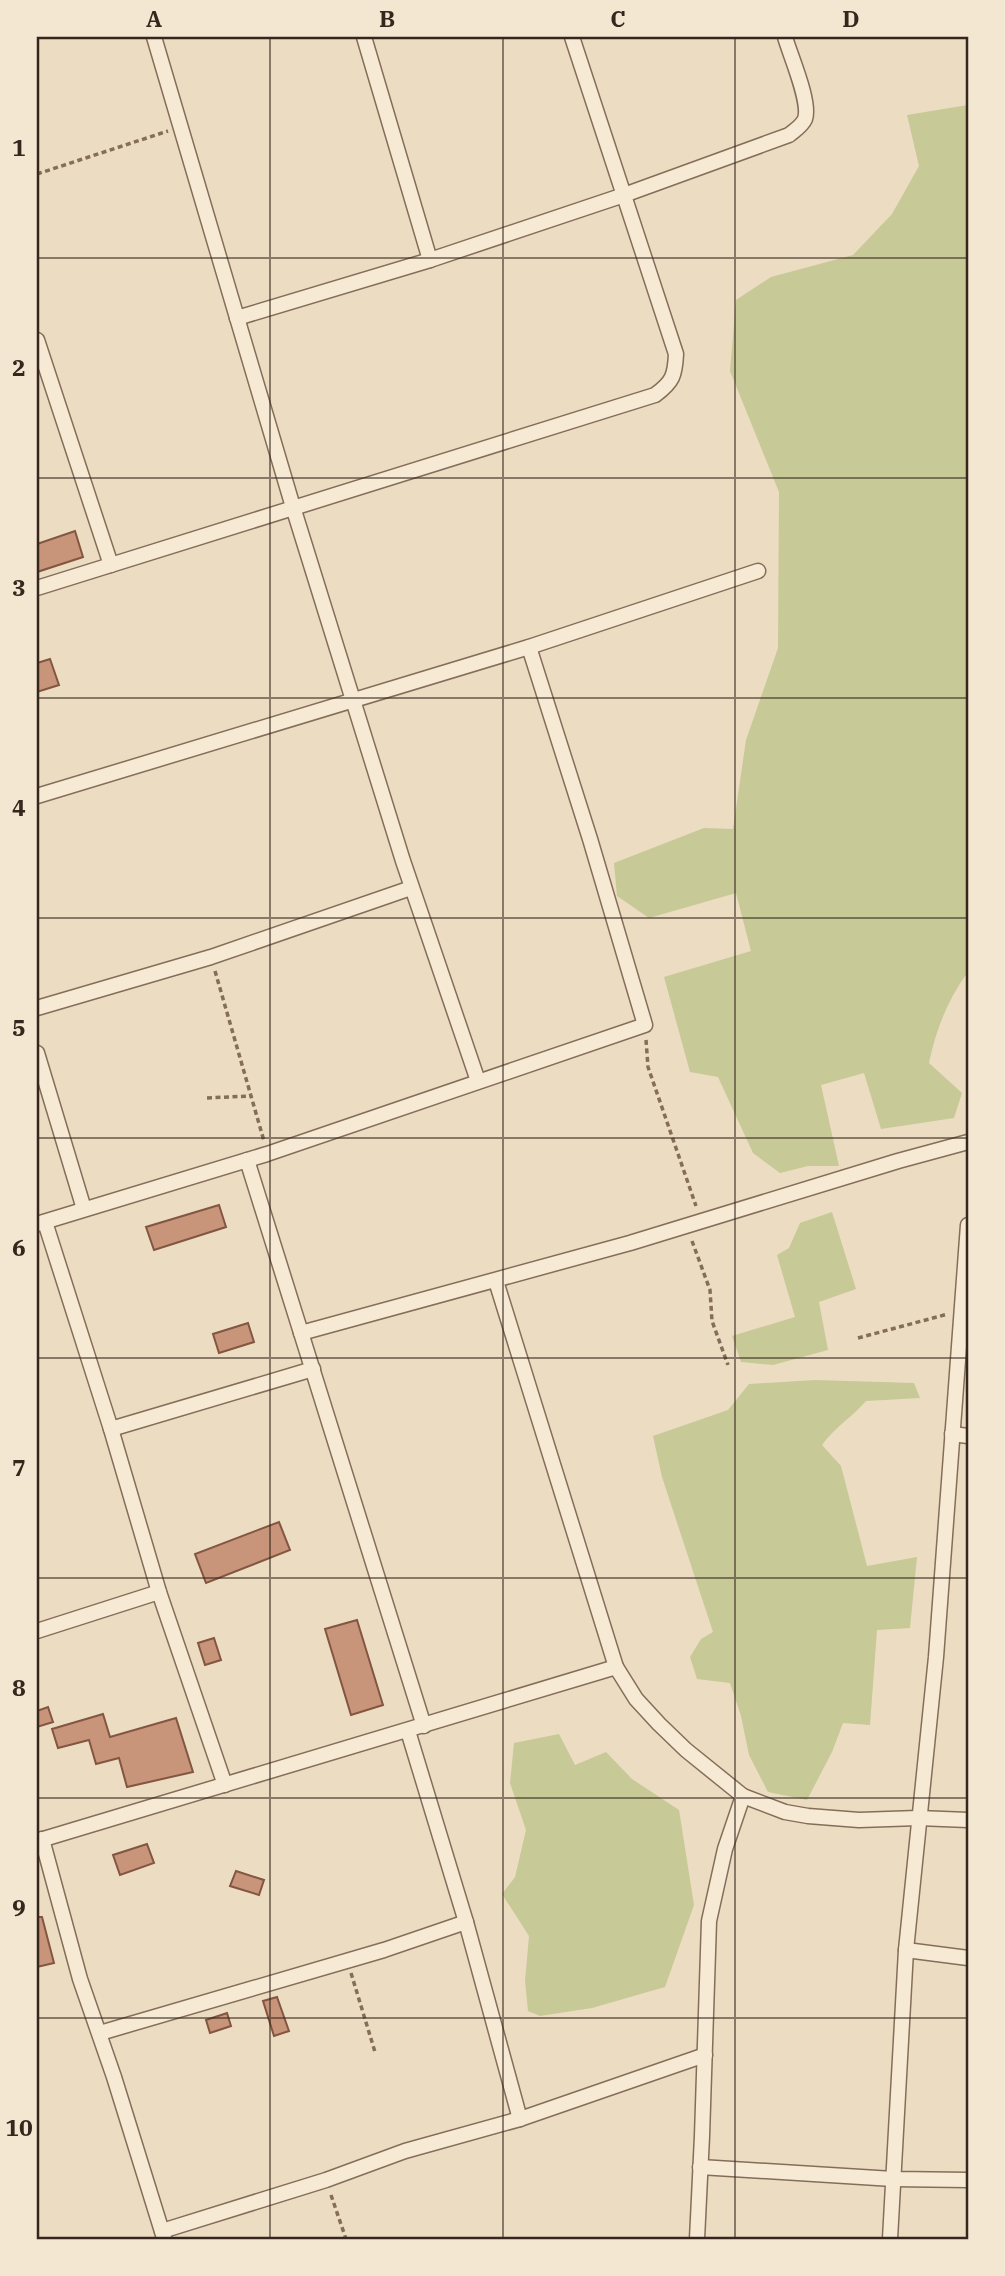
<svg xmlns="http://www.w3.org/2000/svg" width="1005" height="2276" font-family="'IBM Plex Serif',serif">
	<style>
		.green { fill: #c7c997 }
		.building { fill: #c8947a; stroke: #825641; stroke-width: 2 }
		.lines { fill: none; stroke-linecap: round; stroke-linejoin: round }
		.street-casing { stroke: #846e5a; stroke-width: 17 }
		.path { stroke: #846e5a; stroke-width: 3.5; stroke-dasharray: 5 3.5; stroke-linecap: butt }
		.street { stroke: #f7ead5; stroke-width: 14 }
		.grid { fill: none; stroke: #35271e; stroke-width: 2; stroke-opacity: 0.55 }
		.neatline { fill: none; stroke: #35271e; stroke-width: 2.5 }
		.grid-label { font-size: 23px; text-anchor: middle; font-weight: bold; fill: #35271e }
	</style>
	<rect width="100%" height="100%" fill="#ecdcc2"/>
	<!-- green -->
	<g class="green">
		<path d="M968 105V972C948 999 936 1029 929 1063L962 1093 954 1118 881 1129 864 1073 821 1085 839 1166H808L780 1173 753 1153 718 1077 690 1072 664 977 751 951 736 893 649 918 617 896 614 863 704 828 733 829 746 740 778 648 779 492 730 371 736 300 771 277 853 255 892 214 919 166 907 115Z"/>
		<polygon points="832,1212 856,1289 819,1302 828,1350 773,1365 741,1362 732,1336 795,1317 777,1255 789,1248 800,1223"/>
		<path d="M815 1380 914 1383 920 1398 866 1401C851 1418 836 1426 822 1445L841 1466 867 1566 917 1557 910 1628 877 1630 870 1725 843 1723 832 1752 807 1800 768 1792 749 1755 741 1716 730 1683 697 1679 690 1657 701 1639 713 1632 662 1477 653 1436 728 1410 749 1384Z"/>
		<polygon points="559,1734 575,1765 606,1752 632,1779 679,1810 694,1905 665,1987 592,2008 540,2016 528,2011 525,1981 529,1936 502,1894 515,1877 526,1830 510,1783 514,1743"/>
	</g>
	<!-- building -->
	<g class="building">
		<polygon points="75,531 83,557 37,572 37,544"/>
		<polygon points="50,659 59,685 37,692 37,663"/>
		<polygon points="219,1205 226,1227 154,1250 146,1227"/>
		<polygon points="248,1323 254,1342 219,1353 213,1334"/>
		<polygon points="279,1522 290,1550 206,1583 195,1554"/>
		<polygon points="357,1620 383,1705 351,1715 325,1629"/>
		<polygon points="214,1638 221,1660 205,1665 198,1643"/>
		<polygon points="48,1707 53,1722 37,1727 37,1711"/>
		<polygon points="103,1714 110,1737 176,1718 193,1772 127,1787 119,1758 96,1764 89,1740 58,1748 52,1729"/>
		<polygon points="147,1844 154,1863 120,1875 113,1855"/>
		<polygon points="236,1871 264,1880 259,1895 230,1886"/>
		<polygon points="37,1917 42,1917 54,1963 37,1967"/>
		<polygon points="277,1997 289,2031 274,2036 263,2001"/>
		<polygon points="227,2013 231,2026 210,2033 206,2020"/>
	</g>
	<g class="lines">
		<!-- street casing -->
		<g class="street-casing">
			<g id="street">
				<polyline points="154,37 293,507 403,861 478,1081"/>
				<polyline points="364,37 430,260"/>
				<path d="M237 318 430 260 624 195 789 135C795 130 802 126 805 119 811 102 790 55 785 37"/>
				<polyline points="37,340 111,565"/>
				<path d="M37 588 655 395C673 382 675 375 676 354L572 37"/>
				<polyline points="37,796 529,647 758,571"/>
				<polyline points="37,1008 211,957 411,888"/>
				<polyline points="37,1053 84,1209"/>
				<polyline points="247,1160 424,1726"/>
				<polyline points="45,1222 111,1429 159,1592 225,1785"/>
				<polyline points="37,1224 267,1154 645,1025 590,839 529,647"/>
				<polyline points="496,1281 616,1667 636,1699 659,1724 686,1750 743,1796 785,1812 808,1816 859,1820 918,1818 968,1820"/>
				<polyline points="301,1333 630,1243 898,1161 968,1142"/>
				<polyline points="111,1429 313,1369"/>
				<polyline points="952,1434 968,1436"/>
				<polyline points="37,1631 159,1592"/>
				<polyline points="408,1731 466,1922 520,2119"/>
				<polyline points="42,1839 80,1979 114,2077 164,2238"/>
				<polyline points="37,1841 616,1667"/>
				<polyline points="906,1950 968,1958"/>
				<polyline points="100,2033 384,1950 466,1922"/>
				<polyline points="700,2167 893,2179 968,2180"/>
				<polyline points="162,2231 326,2180 405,2151 520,2119 705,2055"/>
				<polyline points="697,2239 702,2136 709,1921 725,1849 743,1796"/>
				<polyline points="890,2239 906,1950 936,1657 968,1225"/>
			</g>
		</g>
		<!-- path -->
		<g class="path">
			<polyline points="37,174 168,131"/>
			<polyline points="215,971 264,1141"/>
			<polyline points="646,1040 648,1067 696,1206"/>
			<polyline points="207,1098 250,1096"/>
			<polyline points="692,1241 710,1290 712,1321 728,1365"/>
			<polyline points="858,1338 948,1314"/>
			<polyline points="351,1973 375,2052"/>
			<polyline points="331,2195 346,2239"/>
		</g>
		<!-- street -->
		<use href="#street" class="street"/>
	</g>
	<!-- grid -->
	<path class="grid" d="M270 37V2239M503 37V2239M735 37V2239M37 258H968M37 478H968M37 698H968M37 918H968M37 1138H968M37 1358H968M37 1578H968M37 1798H968M37 2018H968"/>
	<!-- border -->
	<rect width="1005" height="2276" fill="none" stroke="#f3e7d1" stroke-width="77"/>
	<rect x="38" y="38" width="929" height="2200" class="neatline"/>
	<g class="grid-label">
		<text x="154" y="27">A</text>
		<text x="387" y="27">B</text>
		<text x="618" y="27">C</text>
		<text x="851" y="27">D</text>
		<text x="19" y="156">1</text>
		<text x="19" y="376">2</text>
		<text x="19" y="596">3</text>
		<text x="19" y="816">4</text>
		<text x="19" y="1036">5</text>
		<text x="19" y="1256">6</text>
		<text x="19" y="1476">7</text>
		<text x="19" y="1696">8</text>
		<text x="19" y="1916">9</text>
		<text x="19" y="2136">10</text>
	</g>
</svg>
